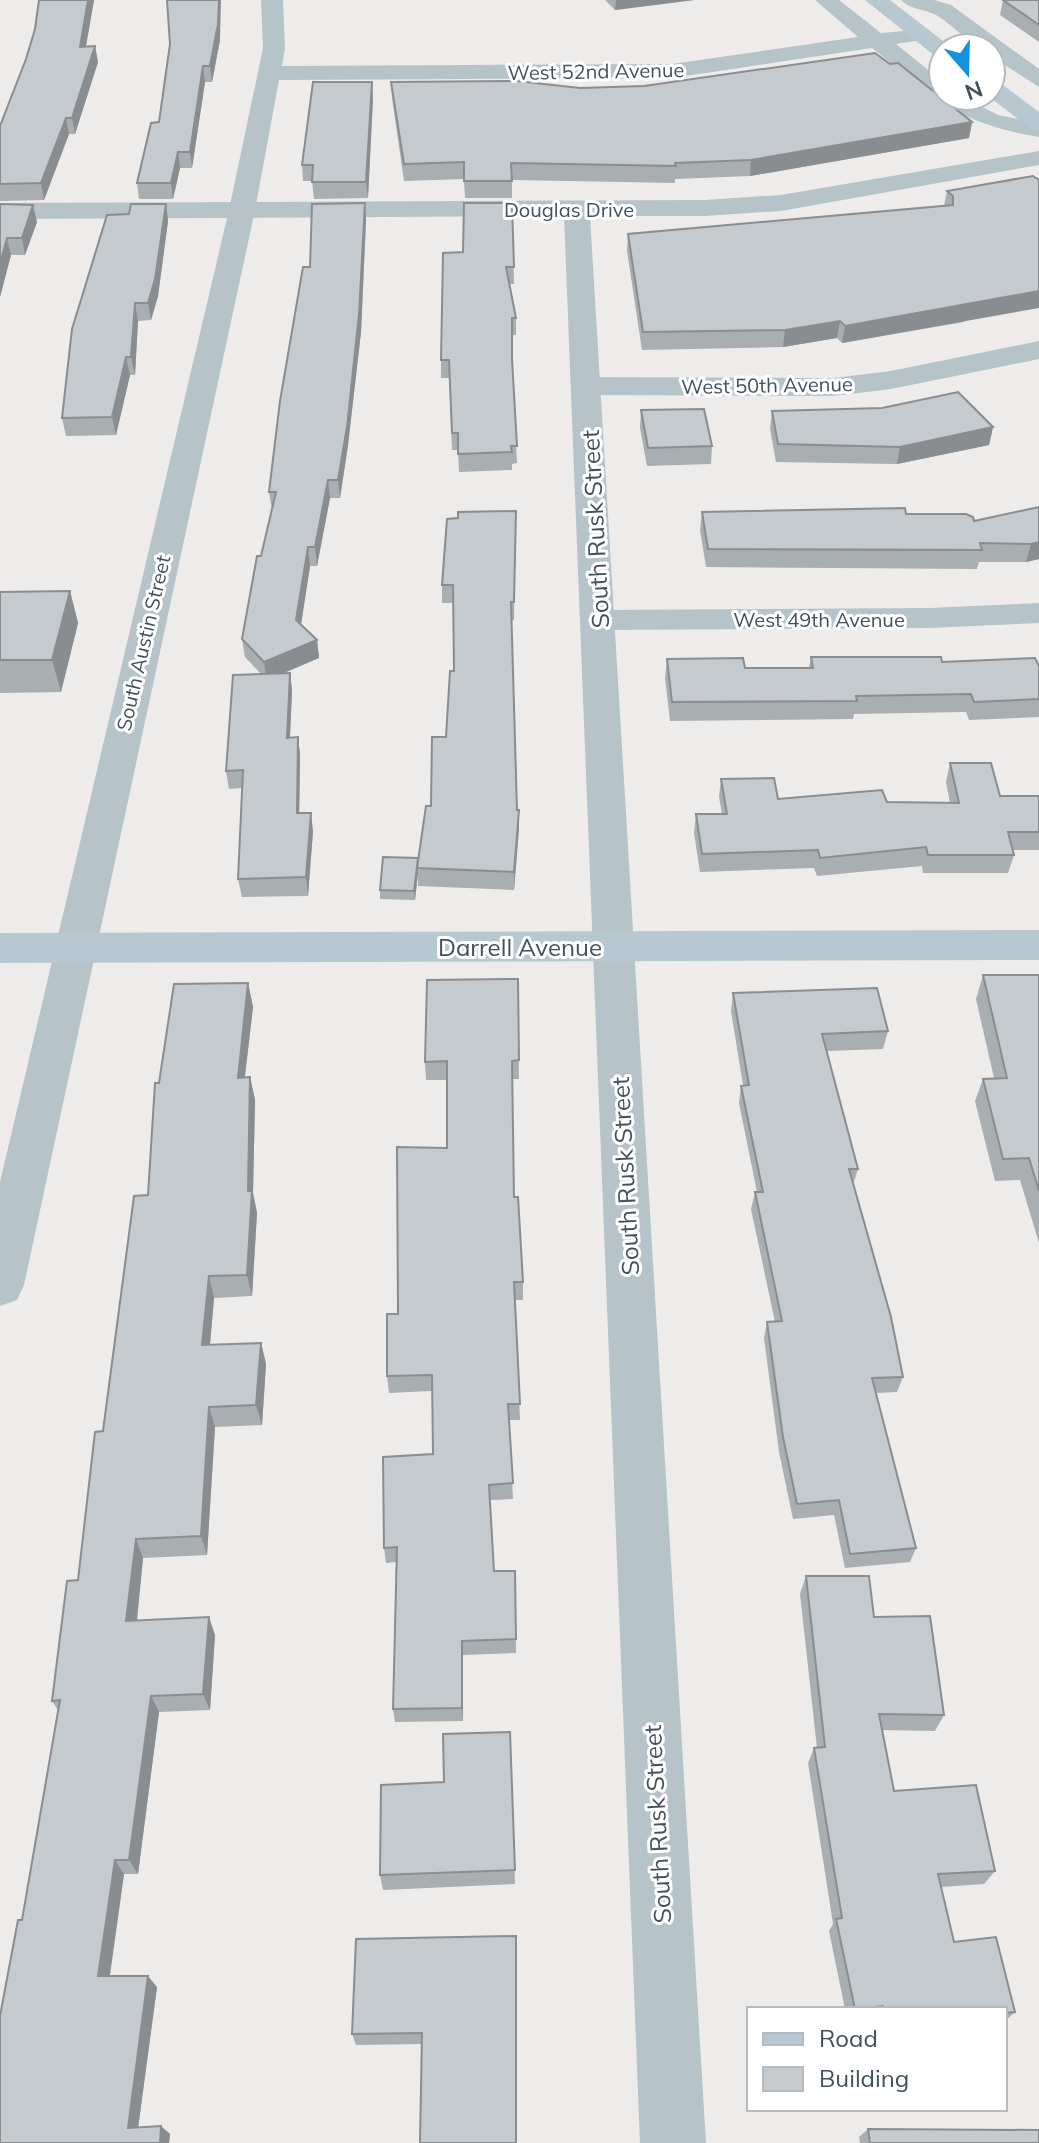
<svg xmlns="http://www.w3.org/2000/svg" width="1039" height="2143" font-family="Mulish,sans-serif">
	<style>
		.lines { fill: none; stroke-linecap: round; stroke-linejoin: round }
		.minor { fill: #b6c3c9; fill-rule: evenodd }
		.tertiary { fill: #b6c3c9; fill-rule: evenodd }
		.secondary { fill: #b8c8d0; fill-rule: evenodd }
		.wall { fill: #a9aeb1 }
		.shaded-wall { fill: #8a8d90 }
		.building { fill: #c5cace; stroke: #8a8d90; stroke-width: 2 }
		.labels { text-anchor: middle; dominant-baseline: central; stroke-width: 6; stroke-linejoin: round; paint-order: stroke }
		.far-street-label { font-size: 20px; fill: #435259; stroke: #fff }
		.street-label { font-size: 24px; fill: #435259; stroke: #fff }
	</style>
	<rect width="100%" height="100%" fill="#eeebeb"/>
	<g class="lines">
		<!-- minor -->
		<g class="minor">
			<path d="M261 0H283L285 48 282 66 672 64 858 37 815 0H839L881 33 928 29 931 34 928 39 896 44 943 82V96H961L998 115 1039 123V137C956 123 935 98 872 48L672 78 279 80 255 210 24 1285 17 1300 0 1306V1182L229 210 263 48Z"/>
			<path d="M901 0H934L951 5 1039 69V87L991 56V48C970 48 954 25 936 15 925 9 910 10 901 0Z"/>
			<polygon points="1039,341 1039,359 891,389 833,396 587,395 577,392 572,386 577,380 587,377 833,378 891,371"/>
			<polygon points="1039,603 1039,623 930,628 600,630 588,627 583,620 588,613 600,610 930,608"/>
		</g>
		<!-- tertiary -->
		<polygon class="tertiary" points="1039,151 1039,165 781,211 705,216 590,216 706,2143 640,2143 564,216 0,219 0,203 705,200 781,195"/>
		<!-- secondary -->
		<g class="secondary">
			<polygon points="865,0 890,0 952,48 943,48 943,58 935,56"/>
			<polygon points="991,80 999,82 1039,112 1039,131 1031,129 988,96 991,96"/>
			<polygon points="1039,930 1039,960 0,963 0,933"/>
		</g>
	</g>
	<!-- wall -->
	<g class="wall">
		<polygon points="94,0 86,47 95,46 98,62 75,134 69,134 44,200 0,201 0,126"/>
		<polygon points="605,0 694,0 615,10"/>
		<polygon points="1003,0 1039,0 1039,42 1000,15"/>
		<polygon points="220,40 212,82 205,82 192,168 180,168 173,199 139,199 137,183 159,122"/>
		<polygon points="890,64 972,122 969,138 750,176 675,179 675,183 512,180 512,198 465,198 464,179 404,181 392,98 391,82 580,88 644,86"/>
		<polygon points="373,98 368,198 314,199 312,181 303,181 302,165"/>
		<polygon points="1033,176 964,322 842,343 837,338 783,347 642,350 627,251 628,234 944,206 947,191"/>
		<polygon points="365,203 366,220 361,332 348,445 340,498 330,498 317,566 310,566 301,624 317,640 319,658 284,673 290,673 292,691 290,738 298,737 300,755 299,813 313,831 308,896 242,897 238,879 242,788 229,789 226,771 261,674 245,657 242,639 272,510 269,492 310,267"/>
		<polygon points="512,203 514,284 509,284 516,318 516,335 512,335 512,360 517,463 512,464 512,470 459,472 458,450 452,450 449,378 441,378 441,360 463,252"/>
		<polygon points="0,204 37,222 25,255 11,255 0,297"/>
		<polygon points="166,204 168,221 158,296 151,320 138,321 135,375 130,375 116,435 66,436 62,418 129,214"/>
		<polygon points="641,410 712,446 711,464 647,466 640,428"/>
		<polygon points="772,411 993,427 989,445 897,464 776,462 770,429"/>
		<polygon points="1039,507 1039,559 1026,562 979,562 977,569 706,567 700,530 702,512 906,514 974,521"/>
		<polygon points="516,511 514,620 511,620 517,810 519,828 514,890 418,886 418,873 415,900 380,899 380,890 418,863 446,737 454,671 453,603 442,603 442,585 458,518"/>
		<polygon points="70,591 78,623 61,692 0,693 0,592"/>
		<polygon points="811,657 1039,664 1039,717 969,720 966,712 854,714 853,719 670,721 665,678 667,659 745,668 809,668"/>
		<polygon points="950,763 1000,796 1039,796 1039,850 1013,850 1014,855 1008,873 923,873 922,866 817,876 814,868 700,872 694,833 696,814 722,814 719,797 721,779 778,799 950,803 946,782"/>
		<polygon points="983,975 1039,975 1039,1243 1020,1180 995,1181 975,1101 983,1079 994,1078 976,999"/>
		<polygon points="518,979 519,1079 512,1079 514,1197 523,1282 523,1300 515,1300 520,1420 509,1420 513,1499 490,1500 494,1571 515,1571 516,1653 463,1655 463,1721 395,1722 393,1709 396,1562 386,1563 384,1548 433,1454 432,1391 389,1393 387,1376 398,1314 447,1148 447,1080 426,1080 425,1062"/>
		<polygon points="248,983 253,1007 245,1077 250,1077 255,1100 253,1193 257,1213 252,1296 214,1298 210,1345 261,1343 266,1364 262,1425 215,1427 207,1555 143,1558 137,1621 215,1635 210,1710 159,1712 138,1874 124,1874 110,1976 157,1987 138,2128 170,2134 169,2143 0,2143 22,1920 58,1710 52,1701 78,1580 103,1431 148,1195 159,1083"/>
		<polygon points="733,993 888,1031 883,1049 827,1051 858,1169 853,1185 903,1377 897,1392 876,1393 916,1548 910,1562 845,1568 834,1515 793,1519 779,1452 764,1338 767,1322 775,1322 751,1209 755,1192 757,1192 739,1103 741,1086 743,1085 731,1011"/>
		<polygon points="806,1576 874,1617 944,1715 935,1731 882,1730 894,1791 995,1871 984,1884 941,1887 954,1942 1015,2012 1005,2021 1005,2009 845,2009 829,1931 833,1924 808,1763 814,1748 817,1748 800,1594"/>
		<polygon points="510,1732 515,1884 383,1890 380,1875 444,1782"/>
		<polygon points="516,1936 422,2044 356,2045 352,2034"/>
		<polygon points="868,2129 1039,2143 860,2143 859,2137"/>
	</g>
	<!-- shaded-wall -->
	<g class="shaded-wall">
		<polygon points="88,0 94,0 83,62 80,47"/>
		<polygon points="219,0 221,0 220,40 212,82 210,66"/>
		<polygon points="616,0 694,0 615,10"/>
		<polygon points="95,46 98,62 75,134 72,118"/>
		<polygon points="203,66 205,82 192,168 190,152"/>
		<polygon points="372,82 373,98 368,198 366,182"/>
		<polygon points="66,118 69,134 44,200 41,183"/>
		<polygon points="972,122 969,138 750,176 751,160"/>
		<polygon points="178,152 180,168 173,199 171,183"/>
		<polygon points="365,203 366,220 361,332 348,445 340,498 338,480"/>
		<polygon points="166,204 168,221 158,296 151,320 148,303"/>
		<polygon points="33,205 37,222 25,255 22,238"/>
		<polygon points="7,238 11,255 0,297 0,264"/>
		<polygon points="1039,291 1039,308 842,343 845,326"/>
		<polygon points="135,303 138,321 135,375 131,357"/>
		<polygon points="840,321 837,338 783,347 785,330"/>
		<polygon points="126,357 130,375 116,435 112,417"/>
		<polygon points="993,427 989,445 897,464 900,447"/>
		<polygon points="328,480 330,498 317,566 315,547"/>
		<polygon points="1039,542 1039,559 1026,562 1031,544"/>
		<polygon points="308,547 310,566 299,638 296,620"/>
		<polygon points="70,591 78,623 61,692 52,660"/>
		<polygon points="317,640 319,658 267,680 264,662"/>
		<polygon points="290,673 292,691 289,756 287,738"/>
		<polygon points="298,737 300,755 299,831 297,813"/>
		<polygon points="519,810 519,828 514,890 514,872"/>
		<polygon points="311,813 313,831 308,896 306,877"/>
		<polygon points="418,858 418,873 415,900 414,891"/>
		<polygon points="248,983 253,1007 242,1100 238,1078"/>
		<polygon points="250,1077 255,1100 253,1193 257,1213 252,1296 247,1275"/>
		<polygon points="209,1276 214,1298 208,1366 202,1345"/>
		<polygon points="261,1343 266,1364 262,1425 256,1405"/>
		<polygon points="209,1407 215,1427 207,1555 201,1536"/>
		<polygon points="136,1539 143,1558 135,1638 126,1621"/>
		<polygon points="209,1617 215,1635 210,1710 203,1694"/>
		<polygon points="462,1641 463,1655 463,1721 462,1708"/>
		<polygon points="151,1696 159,1712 138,1874 129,1860"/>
		<polygon points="115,1860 124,1874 108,1987 98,1976"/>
		<polygon points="148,1976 157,1987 137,2136 128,2128"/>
		<polygon points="161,2126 170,2134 169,2143 160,2143"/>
	</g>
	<!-- building -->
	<g class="building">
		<polygon points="39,0 88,0 80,47 95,46 72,118 66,118 41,183 0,184 0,126 26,59 35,29"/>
		<polygon points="167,0 219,0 218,24 210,66 203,66 190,152 178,152 171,183 137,183 151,123 159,122 170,44"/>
		<polygon points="1003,0 1039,0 1039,25"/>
		<polygon points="875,53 890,64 898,63 972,122 751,160 675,163 676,166 511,163 512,181 464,181 464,162 404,164 391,82 517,81 580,88 644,86"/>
		<polygon points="313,82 372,82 366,182 312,182 313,165 302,165"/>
		<polygon points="1033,176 1039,180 1039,291 845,326 840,321 785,330 643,332 628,234 953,205 953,196 947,191"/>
		<polygon points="365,203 359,314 347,427 338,480 328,480 315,547 308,547 296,620 317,640 264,662 242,639 257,556 261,556 276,492 269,492 280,401 303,267 310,267 312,204"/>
		<polygon points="464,203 512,203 514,267 506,267 516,318 512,318 512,359 517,446 511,446 512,452 458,454 458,433 452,433 449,360 441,360 443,253 463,252"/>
		<polygon points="0,204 33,205 22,238 7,238 0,264"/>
		<polygon points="131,204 166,204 155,279 148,303 135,303 131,357 126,357 112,417 62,418 72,329 107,215 129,214"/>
		<polygon points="958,392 993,427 900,447 778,444 772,411 882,408"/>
		<polygon points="704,409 712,446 648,448 641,410"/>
		<polygon points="1039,507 1039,542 1031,544 980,543 982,550 708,549 702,512 905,508 906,514 966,514 973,517 974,521"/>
		<polygon points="516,511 514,602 511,602 517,810 519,810 514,872 417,868 426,806 431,806 432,737 446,737 450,671 454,671 453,585 442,585 447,519 458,518 458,512"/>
		<polygon points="70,591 52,660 0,660 0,592"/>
		<polygon points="811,657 941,657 942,662 1035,658 1038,664 1039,664 1039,699 974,702 971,694 856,696 857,701 672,702 667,659 743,658 745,668 813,668"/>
		<polygon points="290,673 287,738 298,737 297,813 311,813 306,877 238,879 243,770 226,771 233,675"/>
		<polygon points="950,763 991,763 1000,796 1039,796 1039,832 1008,832 1014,855 928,855 926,847 820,858 818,850 702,854 696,814 727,814 721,779 774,778 778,799 882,790 887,802 959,803"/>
		<polygon points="383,857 418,858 414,891 380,890"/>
		<polygon points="983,975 1039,975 1039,1191 1029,1158 1003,1159 983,1079 1007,1078"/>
		<polygon points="518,979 519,1060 512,1061 514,1197 518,1197 523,1282 514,1282 520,1404 508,1404 513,1483 489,1485 494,1571 515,1571 516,1639 462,1641 462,1708 393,1709 397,1547 384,1548 383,1457 433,1454 432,1375 387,1376 387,1314 398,1314 397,1147 447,1148 447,1061 425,1062 427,980"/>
		<polygon points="248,983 238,1078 250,1077 248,1191 252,1191 247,1275 209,1276 202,1345 261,1343 256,1405 209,1407 201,1536 136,1539 126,1621 209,1617 203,1694 151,1696 129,1860 115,1860 98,1976 148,1976 128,2128 161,2126 160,2143 0,2143 0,2016 18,1920 22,1920 60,1700 52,1701 67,1581 78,1580 95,1432 103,1431 134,1196 148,1195 155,1083 159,1083 174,984"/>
		<polygon points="877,988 888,1031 822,1034 858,1169 849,1169 891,1317 903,1377 872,1378 916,1548 850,1554 839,1500 797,1504 783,1437 767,1322 782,1321 755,1192 763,1192 741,1086 749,1085 733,993"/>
		<polygon points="806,1576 869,1576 874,1617 930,1616 944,1715 879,1714 894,1791 976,1785 995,1871 938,1874 954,1942 996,1937 1015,2012 1005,2013 1005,2009 884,2009 883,2006 855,2009 836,1919 842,1918 814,1748 825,1747"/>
		<polygon points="510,1732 515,1870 380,1875 381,1785 444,1782 443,1734"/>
		<polygon points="516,1936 516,2143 420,2143 422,2033 352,2034 356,1939"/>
		<polygon points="868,2129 1039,2130 1039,2143 870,2143"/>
	</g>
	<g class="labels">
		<!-- far-street labels -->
		<g class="far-street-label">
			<text transform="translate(596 71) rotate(-1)">West 52nd Avenue</text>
			<text x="569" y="209">Douglas Drive</text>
			<text transform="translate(767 385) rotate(-1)">West 50th Avenue</text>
			<text x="819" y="619">West 49th Avenue</text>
			<text transform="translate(143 643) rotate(-77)">South Austin Street</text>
		</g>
		<!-- street labels -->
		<g class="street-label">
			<text transform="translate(595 529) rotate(-93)">South Rusk Street</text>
			<text x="520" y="947">Darrell Avenue</text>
			<text transform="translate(625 1176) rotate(-93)">South Rusk Street</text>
			<text transform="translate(657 1824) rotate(-93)">South Rusk Street</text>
		</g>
	</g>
	<!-- legend -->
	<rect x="747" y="2007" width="260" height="104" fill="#ffffff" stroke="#b4babd" stroke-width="2"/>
	<rect x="763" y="2033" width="40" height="12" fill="#b8c8d0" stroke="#b4babd" stroke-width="2"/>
	<text x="819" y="2047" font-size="24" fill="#435259">Road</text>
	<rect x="763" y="2067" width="40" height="24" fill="#c5cace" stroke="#b4babd" stroke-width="2"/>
	<text x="819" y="2087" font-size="24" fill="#435259">Building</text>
	<!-- north arrow -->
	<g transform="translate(967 72) rotate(160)"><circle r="38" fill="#ffffff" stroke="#b4babd" stroke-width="2"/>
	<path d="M0-6L14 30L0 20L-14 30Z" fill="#1491df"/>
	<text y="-12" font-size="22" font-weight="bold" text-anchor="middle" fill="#435259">N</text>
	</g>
</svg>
